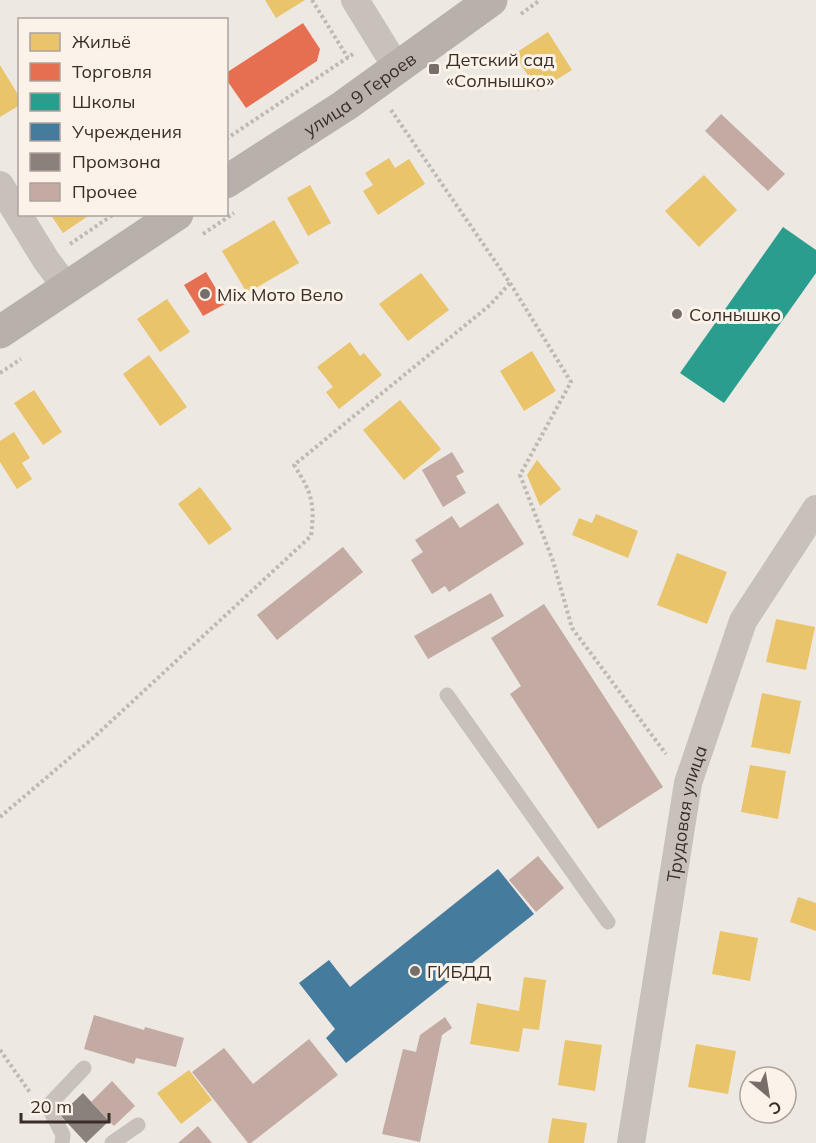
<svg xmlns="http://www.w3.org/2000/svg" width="816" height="1143" font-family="Mulish,sans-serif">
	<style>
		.homes { fill: #e9c46a }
		.shops { fill: #e76f51 }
		.schools { fill: #2a9d8f }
		.public { fill: #457b9d }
		.industry { fill: #8a817c }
		.building { fill: #c3aaa2 }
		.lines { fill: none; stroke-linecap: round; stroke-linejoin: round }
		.path { stroke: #c0b8b3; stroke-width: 4; stroke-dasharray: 3 3; stroke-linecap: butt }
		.lane { stroke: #c8c0ba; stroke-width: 15 }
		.street { stroke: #c8c0ba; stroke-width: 28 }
		.secondary { stroke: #b8b0ab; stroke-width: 33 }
		.poi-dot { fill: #786e69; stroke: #fbf2e9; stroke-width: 2 }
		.labels { text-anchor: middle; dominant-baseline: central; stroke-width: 6; stroke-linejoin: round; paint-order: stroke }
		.poi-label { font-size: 18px; fill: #392d28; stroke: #fbf2e9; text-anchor: start }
		.street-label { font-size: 18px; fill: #392d28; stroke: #fbf2e9 }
	</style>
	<rect width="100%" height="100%" fill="#eee8e2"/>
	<!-- homes -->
	<g class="homes">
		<polygon points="265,0 305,0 276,18"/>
		<polygon points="548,32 572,70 538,91 514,54"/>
		<polygon points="0,65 20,98 20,105 0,117"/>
		<polygon points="389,158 395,168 409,159 425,184 378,215 363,191 373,185 365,173"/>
		<polygon points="704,175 737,210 699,247 665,211"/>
		<polygon points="310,185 331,223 308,236 287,198"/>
		<polygon points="50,214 91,214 63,233"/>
		<polygon points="274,220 299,263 247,293 222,251"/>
		<polygon points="421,273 449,310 408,341 379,304"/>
		<polygon points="167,299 190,332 160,352 137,319"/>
		<polygon points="350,342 360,356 364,353 382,375 339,409 326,392 333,387 317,367"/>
		<polygon points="532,351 556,391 524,411 500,371"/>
		<polygon points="149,355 187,407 160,426 123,374"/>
		<polygon points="34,390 62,432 43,445 14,403"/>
		<polygon points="400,400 441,449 404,480 363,430"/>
		<polygon points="14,432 30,458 22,463 32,479 17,489 0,462 0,441"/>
		<polygon points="537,460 561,489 540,506 527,475"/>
		<polygon points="200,487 232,529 209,545 178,504"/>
		<polygon points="596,514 638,531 628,558 572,535 579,518 592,523"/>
		<polygon points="677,553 727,572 707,624 657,605"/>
		<polygon points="776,619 815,627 806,670 766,662"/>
		<polygon points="762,693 801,701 790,754 751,747"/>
		<polygon points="750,765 786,771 778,819 741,812"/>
		<polygon points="798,897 816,903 816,931 790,922"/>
		<polygon points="720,931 758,938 750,981 712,974"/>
		<polygon points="524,977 546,980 539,1030 523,1028 519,1052 470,1044 477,1003 519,1011"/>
		<polygon points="565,1040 602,1045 595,1091 558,1085"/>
		<polygon points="696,1044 736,1051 728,1094 688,1087"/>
		<polygon points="189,1070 212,1100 181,1124 157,1093"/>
		<polygon points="552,1118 587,1123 584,1143 548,1143"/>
	</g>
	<!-- shops -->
	<g class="shops">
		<polygon points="303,23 320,49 317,61 246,108 226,79 226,73"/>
		<polygon points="206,272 225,304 203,316 184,285"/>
	</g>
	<!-- schools -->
	<polygon class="schools" points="783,227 816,250 816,273 724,403 680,373"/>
	<!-- public -->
	<polygon class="public" points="498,869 534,914 346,1063 326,1038 335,1029 299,983 329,960 350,987"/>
	<!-- industry -->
	<polygon class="industry" points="83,1093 109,1121 86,1143 60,1115"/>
	<!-- building -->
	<g class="building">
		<polygon points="721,114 785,174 768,191 705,131"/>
		<polygon points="452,452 464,472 456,476 466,493 443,507 422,470"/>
		<polygon points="498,503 524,544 449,592 445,586 432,594 411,560 423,552 415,540 452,516 460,528"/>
		<polygon points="343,547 363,572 277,640 257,615"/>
		<polygon points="491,593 504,616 428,659 414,636"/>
		<polygon points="544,604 663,787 598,829 510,694 521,686 491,638"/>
		<polygon points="538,856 564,888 536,912 509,880"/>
		<polygon points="94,1015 144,1030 145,1027 184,1038 176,1067 136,1058 134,1064 84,1049"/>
		<polygon points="445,1017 452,1028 442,1035 420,1142 382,1134 403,1049 416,1052 420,1035"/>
		<polygon points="309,1039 338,1075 251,1143 248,1143 192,1072 224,1048 253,1084"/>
		<polygon points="112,1081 135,1106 114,1126 91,1102"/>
		<polygon points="198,1126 212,1143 178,1143"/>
	</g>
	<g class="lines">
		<!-- path -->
		<g class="path">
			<polyline points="312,0 348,58"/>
			<polyline points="521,14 540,0"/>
			<polyline points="391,110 510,283 571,382 520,475 553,561 572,628 666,754"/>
			<polyline points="226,139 353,54"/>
			<polyline points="203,234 234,213"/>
			<polyline points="70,244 114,214"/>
			<polyline points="0,373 21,359"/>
			<path d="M0 817 92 739 311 536C315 503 312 493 294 465L490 305 510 283"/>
			<polyline points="0,1050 31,1094"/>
		</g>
		<!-- lane -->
		<g class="lane">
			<polyline points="447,695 608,922"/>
			<polyline points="62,1143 63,1135 48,1106 84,1068"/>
			<polyline points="112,1143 138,1125"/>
		</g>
		<!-- street -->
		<g class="street">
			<polyline points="355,0 397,68"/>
			<polyline points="0,185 46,260 66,287"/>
			<path id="s1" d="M631 1143 688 783 743 621 816 509"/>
		</g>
		<!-- secondary -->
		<g class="secondary">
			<path id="s2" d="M226 182 344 106 491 0"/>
			<polyline points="0,332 177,214"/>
		</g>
	</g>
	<!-- markers -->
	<g class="poi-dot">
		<rect x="428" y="63" width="12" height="12" rx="3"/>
		<circle cx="205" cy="294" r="6"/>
		<circle cx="677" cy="314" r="6"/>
		<circle cx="415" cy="971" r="6"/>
	</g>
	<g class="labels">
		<!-- poi labels -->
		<g class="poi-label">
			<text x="446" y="59">Детский сад<tspan x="446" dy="21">«Солнышко»</tspan></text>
			<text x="217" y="294">Mix Мото Вело</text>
			<text x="689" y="314">Солнышко</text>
			<text x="427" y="971">ГИБДД</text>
		</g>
		<!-- street labels -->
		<g class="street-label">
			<text stroke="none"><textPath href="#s2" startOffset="160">улица 9 Героев</textPath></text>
			<text stroke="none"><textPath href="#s1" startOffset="334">Трудовая улица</textPath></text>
		</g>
	</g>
	<!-- legend -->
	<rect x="18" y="18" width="210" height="198" fill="#fbf2e9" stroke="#ada39c" stroke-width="1.5"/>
	<rect x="30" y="33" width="30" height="18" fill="#e9c46a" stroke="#ada39c" stroke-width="1.5"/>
	<text x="72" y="48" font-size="18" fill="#392d28">Жильё</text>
	<rect x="30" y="63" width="30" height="18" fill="#e76f51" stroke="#ada39c" stroke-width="1.5"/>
	<text x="72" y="78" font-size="18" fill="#392d28">Торговля</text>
	<rect x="30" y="93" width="30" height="18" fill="#2a9d8f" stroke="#ada39c" stroke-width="1.5"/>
	<text x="72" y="108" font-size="18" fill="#392d28">Школы</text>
	<rect x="30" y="123" width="30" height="18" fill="#457b9d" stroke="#ada39c" stroke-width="1.5"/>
	<text x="72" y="138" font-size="18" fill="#392d28">Учреждения</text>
	<rect x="30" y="153" width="30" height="18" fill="#8a817c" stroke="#ada39c" stroke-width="1.5"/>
	<text x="72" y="168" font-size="18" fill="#392d28">Промзона</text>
	<rect x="30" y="183" width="30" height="18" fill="#c3aaa2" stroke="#ada39c" stroke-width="1.5"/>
	<text x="72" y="198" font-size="18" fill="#392d28">Прочее</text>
	<!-- north arrow -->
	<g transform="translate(768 1095) rotate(150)"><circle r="28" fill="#fbf2e9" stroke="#ada39c" stroke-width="1.5"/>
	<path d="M0-4.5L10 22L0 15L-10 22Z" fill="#786e69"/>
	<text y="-9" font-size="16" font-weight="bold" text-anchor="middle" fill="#392d28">С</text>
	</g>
	<!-- scale -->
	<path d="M21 1113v9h88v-9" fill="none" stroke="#392d28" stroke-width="3"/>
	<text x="30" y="1113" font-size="18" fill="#392d28" stroke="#fbf2e9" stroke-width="4.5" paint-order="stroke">20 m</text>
</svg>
